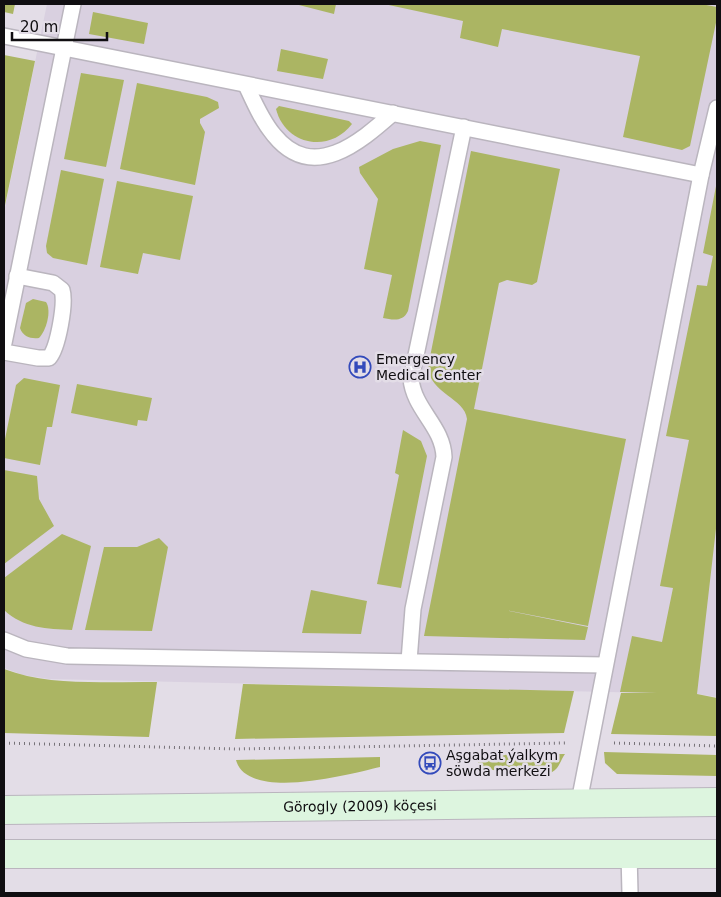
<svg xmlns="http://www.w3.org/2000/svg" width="721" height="897" font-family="'DejaVu Sans',sans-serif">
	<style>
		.built { fill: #d9d0e0 }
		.green { fill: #abb563 }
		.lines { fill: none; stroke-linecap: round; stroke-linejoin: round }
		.lane-casing { stroke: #bab5be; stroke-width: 18 }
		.secondary-casing { stroke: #bab5be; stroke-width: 30 }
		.path { stroke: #767278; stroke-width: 3; stroke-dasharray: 1 4; stroke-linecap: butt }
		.lane { stroke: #fff; stroke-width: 15 }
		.secondary { stroke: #ddf5df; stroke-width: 28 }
		.labels { text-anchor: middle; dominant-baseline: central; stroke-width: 5; stroke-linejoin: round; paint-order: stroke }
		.poi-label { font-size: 14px; fill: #100e11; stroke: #e3dde7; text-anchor: start }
		.street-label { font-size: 14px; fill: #100e11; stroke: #e3dde7 }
	</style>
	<rect width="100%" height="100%" fill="#e3dde7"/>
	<!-- built -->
	<polygon class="built" points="47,4 717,4 717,697 697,694 49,679 23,675 4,668 4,212"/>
	<!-- green -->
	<g class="green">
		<polygon points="4,4 15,4 13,14 4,12"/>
		<polygon points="295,4 336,4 334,14"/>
		<polygon points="384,4 701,4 717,7 717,18 690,146 682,150 623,137 640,56 502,29 498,47 460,38 463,21"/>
		<polygon points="93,12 148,23 144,44 89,34"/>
		<polygon points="281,49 328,59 323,79 277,71"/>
		<polygon points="4,55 35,61 4,210"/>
		<polygon points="81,73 124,80 106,167 64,159"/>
		<polygon points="137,83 207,97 218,102 219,108 200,119 200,123 205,132 195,185 120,169"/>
		<path d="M279 106 349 121 352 124C329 154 285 145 276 109Z"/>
		<path d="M420 141 441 145 408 311C403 322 393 320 383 318L392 275 364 269 378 199 360 173 359 167 393 149Z"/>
		<path d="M471 151 560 169 537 282 532 285 507 280 499 283 474 409 626 439 588 626 495 608 588 627 585 640 424 636 467 419C465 398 430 394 428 367Z"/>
		<polygon points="61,170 104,179 87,265 53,258 47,253 46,246"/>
		<polygon points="117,181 193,196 180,260 143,253 138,274 100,267"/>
		<polygon points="717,181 717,520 697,694 717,698 717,736 611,734 621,693 657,693 620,692 632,636 662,642 673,588 660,586 689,440 666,436 697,285 707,286 713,256 703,253"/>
		<path d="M33 299 46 302C52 311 46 331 39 338 31 339 23 337 20 328L26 303Z"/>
		<polygon points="24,378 60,385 52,427 47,427 40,465 4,458 4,444 16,385"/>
		<polygon points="77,384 152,398 147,421 138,420 137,426 71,413"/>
		<polygon points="403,430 421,441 427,456 401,588 377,584 399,475 395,473"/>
		<polygon points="4,470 37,476 39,499 54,526 4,564"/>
		<path d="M62 534 91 546 72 630C47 629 23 628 4 610V578Z"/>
		<polygon points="159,538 168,547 152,631 85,630 104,547 137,547"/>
		<polygon points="311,590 367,601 361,634 302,633"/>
		<path d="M4 669C51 687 107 681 157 682L149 737 4 733Z"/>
		<polygon points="243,684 574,691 564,733 235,739"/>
		<polygon points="604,752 717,755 717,776 617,774 605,763"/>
		<path d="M565 754C562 758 560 764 557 768 541 786 498 771 478 766V755Z"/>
		<path d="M380 757V767C351 774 247 802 236 760Z"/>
	</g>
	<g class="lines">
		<!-- lane casing -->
		<g class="lane-casing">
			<g id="lane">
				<polyline points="4,36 701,175"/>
				<path d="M246 85C254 102 262 121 274 135 313 183 360 142 393 113"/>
				<polyline points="4,343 73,4"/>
				<path d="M4 352 38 358H49C58 348 66 303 62 290L53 283 17 276"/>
				<polyline points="4,640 26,649 67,656 605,665"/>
				<path d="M409 661 413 609 444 457C443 426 414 410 411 379L464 127"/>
				<polyline points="579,802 701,175 717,108"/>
				<polyline points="629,853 630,893"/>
			</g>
		</g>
		<!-- secondary casing -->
		<g class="secondary-casing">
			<g id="secondary">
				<path id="s1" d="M4 810 717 802"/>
				<polyline points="4,854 717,854"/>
			</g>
		</g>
		<!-- path -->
		<g class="path">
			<polyline points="4,743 236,749 565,743"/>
			<polyline points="614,743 717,746"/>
		</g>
		<!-- lane -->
		<use href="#lane" class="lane"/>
		<!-- secondary -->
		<use href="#secondary" class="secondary"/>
	</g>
	<!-- icons -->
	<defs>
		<g id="hospital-ring" transform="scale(1.125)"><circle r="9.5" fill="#e3dde7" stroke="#334abb" stroke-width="1.5"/><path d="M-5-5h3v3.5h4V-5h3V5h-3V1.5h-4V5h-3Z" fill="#334abb"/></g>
		<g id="bus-ring" transform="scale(1.125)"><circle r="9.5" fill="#e3dde7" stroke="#334abb" stroke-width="1.5"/><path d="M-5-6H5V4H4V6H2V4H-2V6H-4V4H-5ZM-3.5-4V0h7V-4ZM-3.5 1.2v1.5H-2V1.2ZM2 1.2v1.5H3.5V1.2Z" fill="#334abb"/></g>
	</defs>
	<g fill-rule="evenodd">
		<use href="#hospital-ring" x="360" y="367"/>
		<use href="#bus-ring" x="430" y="763"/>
	</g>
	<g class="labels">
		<!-- poi labels -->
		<g class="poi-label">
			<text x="376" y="359">Emergency<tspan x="376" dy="16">Medical Center</tspan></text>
			<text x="446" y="755">Aşgabat ýalkym<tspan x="446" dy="16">söwda merkezi</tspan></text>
		</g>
		<!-- street labels -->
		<g class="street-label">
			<text stroke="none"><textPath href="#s1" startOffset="356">Görogly (2009) köçesi</textPath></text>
		</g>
	</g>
	<!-- border -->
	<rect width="721" height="897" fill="none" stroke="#100e11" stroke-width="10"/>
	<!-- scale -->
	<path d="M12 32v8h95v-8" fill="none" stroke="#100e11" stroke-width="2.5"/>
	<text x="20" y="32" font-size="15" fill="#100e11" stroke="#e3dde7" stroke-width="4" paint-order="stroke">20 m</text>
</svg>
